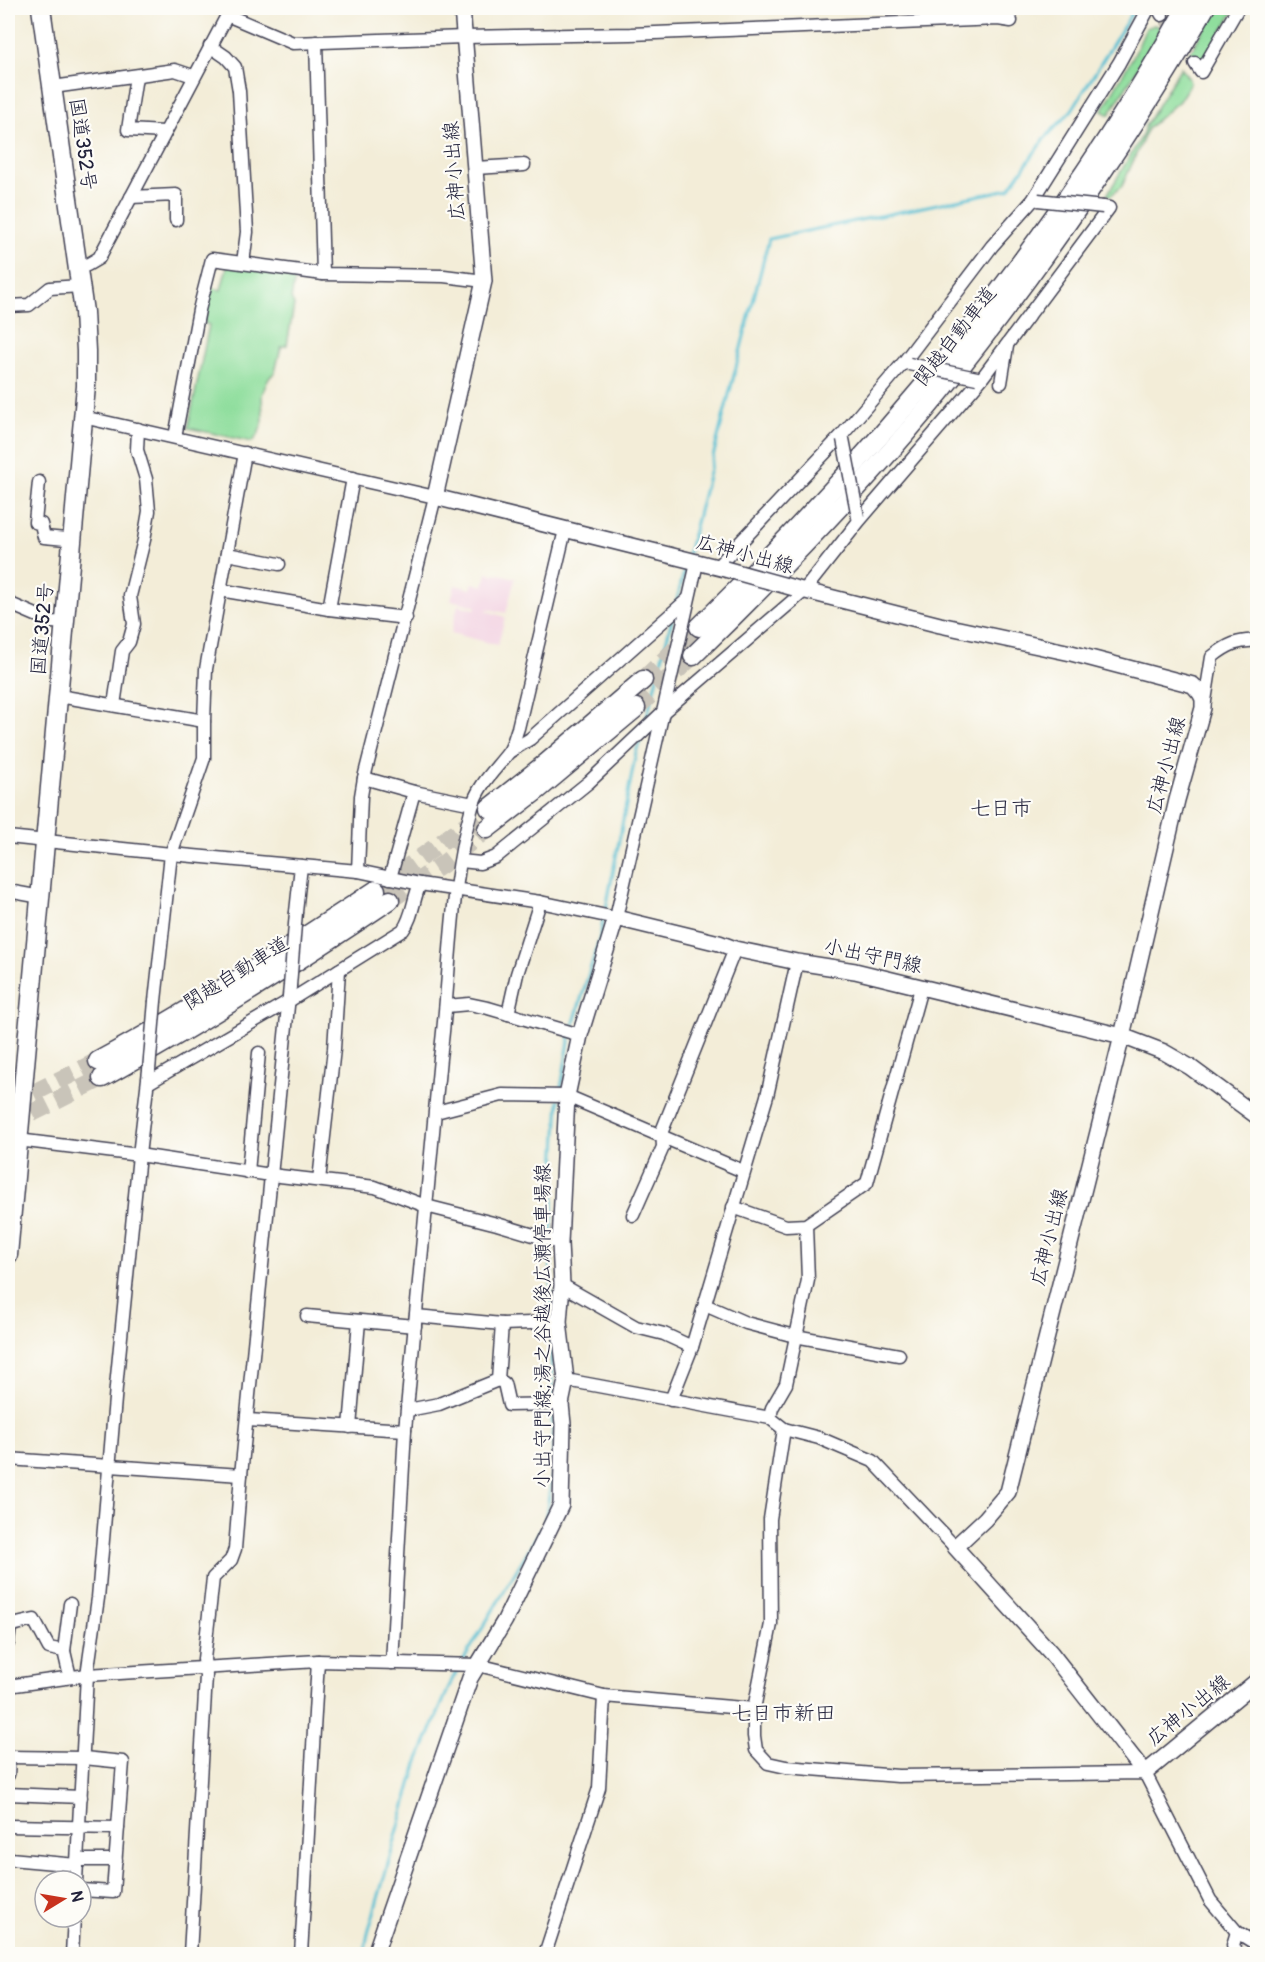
<svg xmlns="http://www.w3.org/2000/svg" width="1265" height="1962" font-family="Pangolin,'Klee One',sans-serif">
	<style>
		.built { fill: #f2cfe1 }
		.green { fill: #8fde9d; stroke: #58806c; stroke-width: 1.5 }
		.lines { fill: none; stroke-linecap: round; stroke-linejoin: round }
		.stream { stroke: #56bfd3; stroke-width: 3 }
		.minor-tunnel { stroke: #c9c4b9; stroke-width: 12; stroke-dasharray: 12 6; stroke-linecap: butt }
		.highway-tunnel { stroke: #c9c4b9; stroke-width: 18; stroke-dasharray: 18 9; stroke-linecap: butt }
		.minor-casing { stroke: #414053; stroke-width: 15 }
		.major-casing { stroke: #414053; stroke-width: 18 }
		.highway-casing { stroke: #414053; stroke-width: 21 }
		.minor { stroke: #fff; stroke-width: 12 }
		.major { stroke: #fff; stroke-width: 15 }
		.highway { stroke: #fff; stroke-width: 18 }
		.minor-bridge-casing { stroke: #414053; stroke-width: 15; stroke-linecap: butt }
		.major-bridge-casing { stroke: #414053; stroke-width: 18; stroke-linecap: butt }
		.minor-bridge { stroke: #fff; stroke-width: 12 }
		.major-bridge { stroke: #fff; stroke-width: 15 }
		.labels { text-anchor: middle; dominant-baseline: central; stroke-width: 4.5; stroke-linejoin: round; paint-order: stroke }
		.street-label { font-size: 20px; fill: #22223b; stroke: #fdfcf7 }
		.neighbourhood-label { font-size: 21px; fill: #22223b; stroke: #fdfcf7 }
	</style>
	<rect width="100%" height="100%" fill="#fdfcf7"/>
	<filter id="ink" filterUnits="userSpaceOnUse"><feTurbulence type="fractalNoise" baseFrequency=".0167" numOctaves="2"/><feDisplacementMap in="SourceGraphic" scale="12" xChannelSelector="R" yChannelSelector="G"/><feConvolveMatrix kernelMatrix="1 2 1 2 8 2 1 2 1" color-interpolation-filters="sRGB"/></filter>
	<filter id="wash" filterUnits="userSpaceOnUse"><feTurbulence type="fractalNoise" baseFrequency=".008" numOctaves="4" result="noise"/><feDisplacementMap in="SourceGraphic" scale="24" xChannelSelector="R" yChannelSelector="G"/><feGaussianBlur stdDeviation="1.35" result="paint"/><feColorMatrix in="noise" values="0 0 0 0 0 0 0 0 0 0 0 0 0 0 0 0 0 1.4 0 .05"/><feComposite in="paint" operator="in"/></filter>
	<g filter="url(#wash)">
		<rect width="100%" height="100%" fill="#f3edd8"/>
		<!-- built -->
		<polygon class="built" points="487,573 494,575 495,573 515,578 506,613 488,609 487,611 505,617 498,645 451,633 458,605 475,609 476,606 451,600 455,585 471,589 473,583 484,586"/>
		<!-- green -->
		<g class="green">
			<polygon points="1216,8 1236,8 1204,60 1196,62 1190,53"/>
			<polygon points="1154,25 1158,26 1161,31 1109,115 1102,111 1135,53 1146,28"/>
			<polygon points="1181,67 1189,79 1190,84 1179,101 1148,128 1122,186 1110,196 1107,195 1142,136 1145,126"/>
			<polygon points="228,263 295,278 291,299 294,305 287,345 281,347 275,372 268,379 262,395 263,421 258,435 252,442 188,428 209,325 204,323 211,288 221,290"/>
		</g>
		<g class="lines">
			<!-- stream -->
			<g class="stream">
				<polyline points="688,554 769,239 1009,189 1044,139 1072,110 1135,8"/>
				<polyline points="676,604 686,564"/>
				<polyline points="646,720 672,619"/>
				<polyline points="605,914 636,752 640,741"/>
				<polyline points="572,1029 600,937 603,920"/>
				<polyline points="560,1094 570,1035"/>
				<polyline points="551,1237 559,1100"/>
				<polyline points="551,1318 551,1244"/>
				<polyline points="551,1325 552,1402"/>
				<polyline points="545,1522 553,1470 552,1409"/>
				<polyline points="463,1661 542,1527"/>
				<polyline points="364,1954 368,1933 417,1764 452,1680 458,1669"/>
			</g>
		</g>
	</g>
	<g filter="url(#ink)">
		<g class="lines">
			<!-- minor-tunnel -->
			<polyline class="minor-tunnel" points="1162,15 1195,63"/>
			<!-- highway-tunnel -->
			<g class="highway-tunnel">
				<polyline points="643,680 699,627"/>
				<polyline points="636,708 693,656"/>
				<polyline points="376,890 489,808"/>
				<polyline points="390,900 443,864 487,829"/>
				<polyline points="9,1105 98,1061"/>
				<polyline points="8,1125 102,1078"/>
			</g>
			<!-- minor casing -->
			<g class="minor-casing">
				<g id="minor">
					<polyline points="1158,8 1162,15"/>
					<polyline points="227,15 293,43 465,37 631,34 998,19 1011,21"/>
					<polyline points="316,42 323,274"/>
					<polyline points="210,46 226,57 235,67 239,91 247,232 243,263"/>
					<polyline points="1195,63 1201,72 1238,8"/>
					<polyline points="136,76 128,130 164,132"/>
					<polyline points="53,87 175,70 193,76"/>
					<polyline points="475,168 524,165"/>
					<polyline points="131,197 176,195 176,220"/>
					<polyline points="78,268 87,265 99,258 231,8"/>
					<polyline points="8,306 29,305 50,288 80,286"/>
					<polyline points="1001,383 1007,346"/>
					<polyline points="83,417 435,497 364,778 361,796 358,871"/>
					<polyline points="175,437 199,310 212,259 323,274 444,276 484,281"/>
					<polyline points="39,482 35,522 41,524 44,537 66,539"/>
					<polyline points="227,554 279,564"/>
					<polyline points="717,567 842,435 904,362 992,246 1033,200 1119,63 1149,8"/>
					<polyline points="220,590 329,609 406,618"/>
					<polyline points="8,603 52,622 66,623"/>
					<polyline points="329,609 353,478"/>
					<polyline points="59,696 204,721"/>
					<polyline points="114,705 122,651 129,642 134,624 130,596 144,540 149,511 146,479 137,450 138,429"/>
					<path d="M1204 707 1212 657C1227 645 1239 639 1258 641"/>
					<polyline points="509,752 530,739 688,599"/>
					<polyline points="364,778 414,792 473,804"/>
					<polyline points="8,837 171,854 358,871 420,884 540,902 616,918 697,563"/>
					<polyline points="461,861 480,863 496,857 589,782 662,713 803,592 859,521 982,378 1109,208 1103,207"/>
					<polyline points="390,878 414,792"/>
					<polyline points="8,891 41,897"/>
					<polyline points="296,912 301,866"/>
					<polyline points="155,1001 171,854 204,758 204,721 206,669 245,453"/>
					<polyline points="447,1006 469,1004 488,1008 580,1035"/>
					<polyline points="508,1014 517,974 540,902"/>
					<path d="M148 1083 289 1001 403 930C413 917 413 899 420 884"/>
					<polyline points="8,1101 22,1097"/>
					<polyline points="436,1112 502,1095 567,1096 743,1171"/>
					<polyline points="18,1140 139,1155 271,1175 375,1187 426,1206 497,1224 560,1243"/>
					<polyline points="248,1172 259,1053"/>
					<polyline points="319,1180 334,1049 339,970"/>
					<polyline points="733,1207 786,1226 806,1225 867,1183 921,988"/>
					<polyline points="633,1215 663,1147 662,1131 735,949"/>
					<polyline points="562,1285 636,1327 664,1334 692,1347"/>
					<polyline points="705,1305 746,1323 795,1336 899,1355"/>
					<polyline points="307,1316 415,1326"/>
					<polyline points="416,1316 502,1324 559,1322"/>
					<polyline points="498,1380 504,1383 509,1405 561,1404"/>
					<polyline points="566,1380 770,1418 784,1429 819,1438 873,1461 955,1547"/>
					<polyline points="671,1400 692,1347 767,1096 797,962"/>
					<polyline points="408,1410 439,1404 498,1380 502,1324"/>
					<polyline points="770,1418 772,1408 786,1384 808,1280 806,1225"/>
					<polyline points="248,1420 405,1430"/>
					<polyline points="350,1427 359,1321"/>
					<polyline points="784,1429 770,1519 771,1624 754,1709 754,1736 756,1750 768,1763 786,1767 898,1776 1145,1773 1210,1900 1237,1932 1258,1945"/>
					<polyline points="8,1459 241,1475"/>
					<polyline points="8,1626 34,1620 49,1648 64,1651 70,1677"/>
					<polyline points="8,1643 10,1626"/>
					<polyline points="64,1651 70,1604"/>
					<path d="M392 1663 405 1430 440 1058C451 976 449 886 472 807 478 785 495 770 508 753 513 747 515 736 518 728L565 530"/>
					<polyline points="8,1686 87,1675 318,1661 478,1665 604,1696 754,1709"/>
					<polyline points="8,1757 84,1758 123,1762 113,1892 81,1890"/>
					<polyline points="8,1775 9,1757"/>
					<polyline points="8,1794 81,1797"/>
					<polyline points="8,1826 118,1828"/>
					<polyline points="8,1856 10,1859 77,1865"/>
					<polyline points="78,1860 116,1860"/>
					<polyline points="76,1881 87,1675 98,1598 116,1387 139,1155 149,1070"/>
					<polyline points="72,1954 74,1917"/>
					<polyline points="190,1954 206,1676 204,1659 213,1578 231,1560 235,1549 241,1475 290,986"/>
					<polyline points="301,1954 318,1661"/>
					<polyline points="545,1954 599,1788 604,1696"/>
					<polyline points="1237,1954 1233,1945 1237,1932"/>
				</g>
			</g>
			<!-- major casing -->
			<g class="major-casing">
				<g id="major">
					<polyline points="462,8 484,281 435,497 725,569"/>
					<polyline points="794,588 940,625 1071,653 1193,685 1200,693 1203,699 1203,708 1177,800 1122,1036 1008,1492 985,1519 955,1547 1051,1653 1145,1773 1258,1680"/>
					<polyline points="375,1954 470,1678 505,1620 561,1505 563,1424 561,1404 566,1380 559,1322 562,1285 560,1243 567,1096 580,1035 616,918 719,943 735,949 797,962 855,971 1122,1036 1164,1052 1190,1067 1258,1117"/>
				</g>
			</g>
			<!-- highway casing -->
			<g class="highway-casing">
				<g id="highway">
					<path d="M699 627C889 441 1056 240 1186 8"/>
					<path d="M693 656C754 597 813 537 870 474 948 388 1018 295 1084 199 1126 137 1168 73 1205 8"/>
					<polyline points="489,808 546,763 643,680"/>
					<polyline points="487,829 539,789 636,708"/>
					<path d="M98 1061C194 1009 285 950 376 890"/>
					<path d="M102 1078C201 1024 296 963 390 900"/>
					<polyline points="8,1255 86,386 86,351 84,312 41,8"/>
				</g>
			</g>
			<!-- minor -->
			<use href="#minor" class="minor"/>
			<!-- major -->
			<use href="#major" class="major"/>
			<!-- highway -->
			<use href="#highway" class="highway"/>
			<!-- minor-bridge casing -->
			<g class="minor-bridge-casing">
				<g id="minor-bridge">
					<polyline points="1038,200 1103,207"/>
					<polyline points="909,364 977,378"/>
					<polyline points="843,439 858,517"/>
					<polyline points="290,986 296,912"/>
					<polyline points="149,1070 155,1001"/>
				</g>
			</g>
			<!-- major-bridge casing -->
			<g class="major-bridge-casing">
				<polyline id="major-bridge" points="725,569 794,588"/>
			</g>
			<!-- minor-bridge -->
			<use href="#minor-bridge" class="minor-bridge"/>
			<!-- major-bridge -->
			<use href="#major-bridge" class="major-bridge"/>
		</g>
	</g>
	<g class="labels">
		<!-- street labels -->
		<g class="street-label">
			<text transform="translate(83 144) rotate(82)">国道352号</text>
			<text transform="translate(454 171) rotate(-94)">広神小出線</text>
			<text transform="translate(955 336) rotate(-52)">関越自動車道</text>
			<text transform="translate(745 554) rotate(15)">広神小出線</text>
			<text transform="translate(42 629) rotate(-85)">国道352号</text>
			<text transform="translate(1166 765) rotate(-75)">広神小出線</text>
			<text transform="translate(873 956) rotate(12)">小出守門線</text>
			<text transform="translate(236 973) rotate(-32)">関越自動車道</text>
			<text transform="translate(1049 1237) rotate(-76)">広神小出線</text>
			<text transform="translate(542 1326) rotate(-90)">小出守門線;湯之谷越後広瀬停車場線</text>
			<text transform="translate(1188 1710) rotate(-39)">広神小出線</text>
		</g>
		<!-- neighbourhood labels -->
		<g class="neighbourhood-label">
			<text x="1001" y="808">七日市</text>
			<text x="783" y="1713">七日市新田</text>
		</g>
	</g>
	<!-- margin -->
	<rect width="1265" height="1962" fill="none" stroke="#fdfcf7" stroke-width="30"/>
	<!-- north arrow -->
	<g transform="translate(63 1899) rotate(79)"><circle r="28" fill="#fdfcf7" stroke="#a5a5ac" stroke-width="1.5"/>
	<path d="M0-4.5L10 22L0 15L-10 22Z" fill="#c8321e"/>
	<text y="-9" font-size="16" font-weight="bold" text-anchor="middle" fill="#22223b">N</text>
	</g>
</svg>
